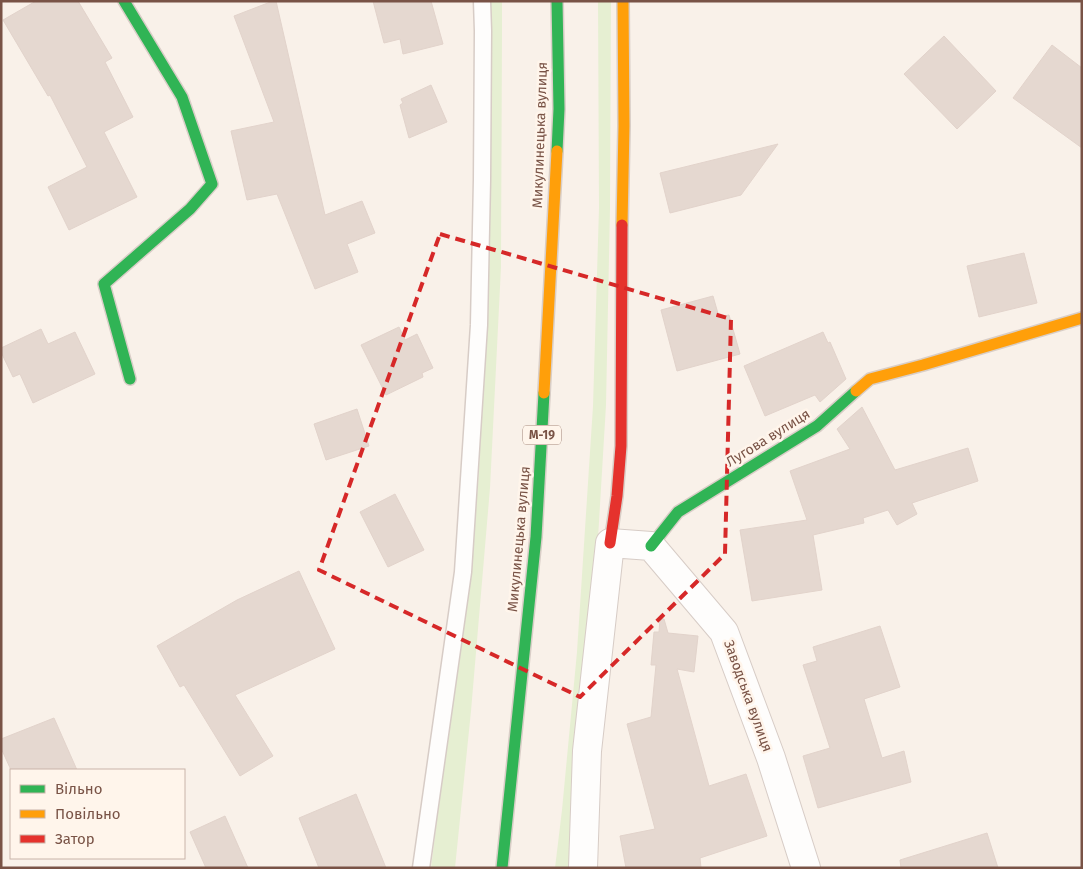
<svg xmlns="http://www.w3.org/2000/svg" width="1083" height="869" font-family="'Fira Sans',sans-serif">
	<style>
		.green { fill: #e6efd2 }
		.building { fill: #e5d8d0; stroke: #e2d3cb }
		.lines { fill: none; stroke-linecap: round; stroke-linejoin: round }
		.lane-casing { stroke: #d7ccc6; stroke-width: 19 }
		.street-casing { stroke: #d7ccc6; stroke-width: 30 }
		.fast-casing { stroke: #d9cec7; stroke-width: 14 }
		.slow-casing { stroke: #d9cec7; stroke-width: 14 }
		.jam-casing { stroke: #d9cec7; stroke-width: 14 }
		.lane { stroke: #fefdfc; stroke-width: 16 }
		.street { stroke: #fefdfc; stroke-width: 28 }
		.fast { stroke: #30b455; stroke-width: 11 }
		.slow { stroke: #ff9f0a; stroke-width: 11 }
		.jam { stroke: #e5322d; stroke-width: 11 }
		.marked { fill: none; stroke: #d62828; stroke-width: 4; stroke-dasharray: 10 6; stroke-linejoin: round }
		.labels { text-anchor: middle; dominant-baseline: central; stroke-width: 5; stroke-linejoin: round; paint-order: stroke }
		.shield { fill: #fff5eb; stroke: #a18478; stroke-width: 1 }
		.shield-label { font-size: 12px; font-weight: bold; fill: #795346 }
		.street-label { font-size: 14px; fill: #795346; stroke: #fff5eb }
	</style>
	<rect width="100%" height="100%" fill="#f9f1e9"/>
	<!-- green -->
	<g class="green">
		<polygon points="490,1 502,1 502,31 501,267 490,488 471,711 455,868 431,868 478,486 489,266"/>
		<polygon points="598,1 611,1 610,208 606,405 591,655 570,868 555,868 562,810 577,652 593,406 599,208"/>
	</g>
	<!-- building -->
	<g class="building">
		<polygon points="36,1 78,1 112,58 105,62 133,117 104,132 137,197 69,230 48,187 87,167 50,95 48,96 3,20"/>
		<polygon points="273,1 276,1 325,215 362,201 375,233 347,244 358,272 315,289 277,194 247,200 231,131 274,122 234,16"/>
		<polygon points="373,1 431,1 443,44 403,54 400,39 384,43"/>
		<polygon points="944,36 996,91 957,129 904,74"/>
		<polygon points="1052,45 1082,68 1082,148 1013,98"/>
		<polygon points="431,85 447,122 409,138 400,105 403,103 401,99"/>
		<polygon points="778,144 741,195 670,213 660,173"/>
		<polygon points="1024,253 1037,303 979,317 967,266"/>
		<polygon points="713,296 719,317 729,315 740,354 677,371 661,310"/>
		<polygon points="399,327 405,340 417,334 433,368 422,373 423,377 386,395 361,345"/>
		<polygon points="41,329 48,344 75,332 95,374 33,403 20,374 13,377 1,352 1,348"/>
		<polygon points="823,332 828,343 830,342 846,379 820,402 815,395 765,416 744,366"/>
		<polygon points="862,407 895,470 968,448 978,481 912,503 917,514 897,525 888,510 863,518 864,523 813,535 822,590 752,601 740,530 807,520 790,471 850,449 837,429"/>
		<polygon points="357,409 369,446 326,460 314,424"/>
		<polygon points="395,494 424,550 388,567 360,512"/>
		<polygon points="299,571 335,649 235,695 273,756 240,776 184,685 180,687 157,646 237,600"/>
		<polygon points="660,619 664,619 668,633 698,636 694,672 677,669 709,786 746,774 767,836 700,858 701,868 626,868 620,836 655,829 627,724 651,717 656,665 651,665 654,632 659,632"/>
		<polygon points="880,626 900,687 864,699 882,758 904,751 911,782 818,808 803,756 830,748 803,665 817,661 813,647"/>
		<polygon points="54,718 77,770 11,770 1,748 1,739"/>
		<polygon points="356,794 386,868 319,868 299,818"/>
		<polygon points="225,816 248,868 206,868 190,832"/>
		<polygon points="987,833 998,868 901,868 900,860"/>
	</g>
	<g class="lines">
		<!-- lane casing -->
		<g class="lane-casing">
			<polyline id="lane" points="421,868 463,572 479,325 482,180 483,31 482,1"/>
		</g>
		<!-- street casing -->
		<g class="street-casing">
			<polyline id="street" points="583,868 587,751 610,543 651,546 724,632 771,758 806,868"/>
		</g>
		<!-- fast casing -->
		<g class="fast-casing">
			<g id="fast">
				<polyline points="124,1 182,97 212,184 190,209 104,284 130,379"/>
				<polyline points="557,151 559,109 557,1"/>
				<polyline points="651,546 678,512 817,426 856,391"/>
				<polyline points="502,868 536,537 544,393"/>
			</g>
		</g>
		<!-- slow casing -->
		<g class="slow-casing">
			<g id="slow">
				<polyline points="622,225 624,126 623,1"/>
				<polyline points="856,391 870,379 923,365 1082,318"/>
				<polyline points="544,393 557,151"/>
			</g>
		</g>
		<!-- jam casing -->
		<g class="jam-casing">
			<polyline id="jam" points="610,543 617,496 621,446 622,225"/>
		</g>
		<!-- lane -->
		<use href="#lane" class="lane"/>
		<!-- street -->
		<use href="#street" class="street"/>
		<!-- fast -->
		<use href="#fast" class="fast"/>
		<!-- slow -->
		<use href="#slow" class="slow"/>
		<!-- jam -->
		<use href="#jam" class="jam"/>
	</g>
	<!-- marked area -->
	<path class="marked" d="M440 234 731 319 725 554 580 697 319 570Z"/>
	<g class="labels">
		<!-- shield labels -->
		<rect class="shield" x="523" y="425.5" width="38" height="19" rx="4"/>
		<g class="shield-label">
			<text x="542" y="435">М-19</text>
		</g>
		<!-- street labels -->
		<g class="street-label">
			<text transform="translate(540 135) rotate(-88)">Микулинецька вулиця</text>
			<text transform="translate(768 438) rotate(-32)">Лугова вулиця</text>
			<text transform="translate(519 539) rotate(-85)">Микулинецька вулиця</text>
			<text transform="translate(748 696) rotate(70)">Заводська вулиця</text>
		</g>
	</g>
	<!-- border -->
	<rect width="1083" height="869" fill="none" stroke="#795346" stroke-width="5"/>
	<!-- legend -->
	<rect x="10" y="769" width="175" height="90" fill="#fff5eb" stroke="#c9b4a9"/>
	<rect x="20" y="785" width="25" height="8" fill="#30b455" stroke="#c9b4a9"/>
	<text x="55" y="794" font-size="15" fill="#795346">Вільно</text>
	<rect x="20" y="810" width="25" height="8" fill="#ff9f0a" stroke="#c9b4a9"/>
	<text x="55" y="819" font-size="15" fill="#795346">Повільно</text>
	<rect x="20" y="835" width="25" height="8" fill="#e5322d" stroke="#c9b4a9"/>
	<text x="55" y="844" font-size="15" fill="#795346">Затор</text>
</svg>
